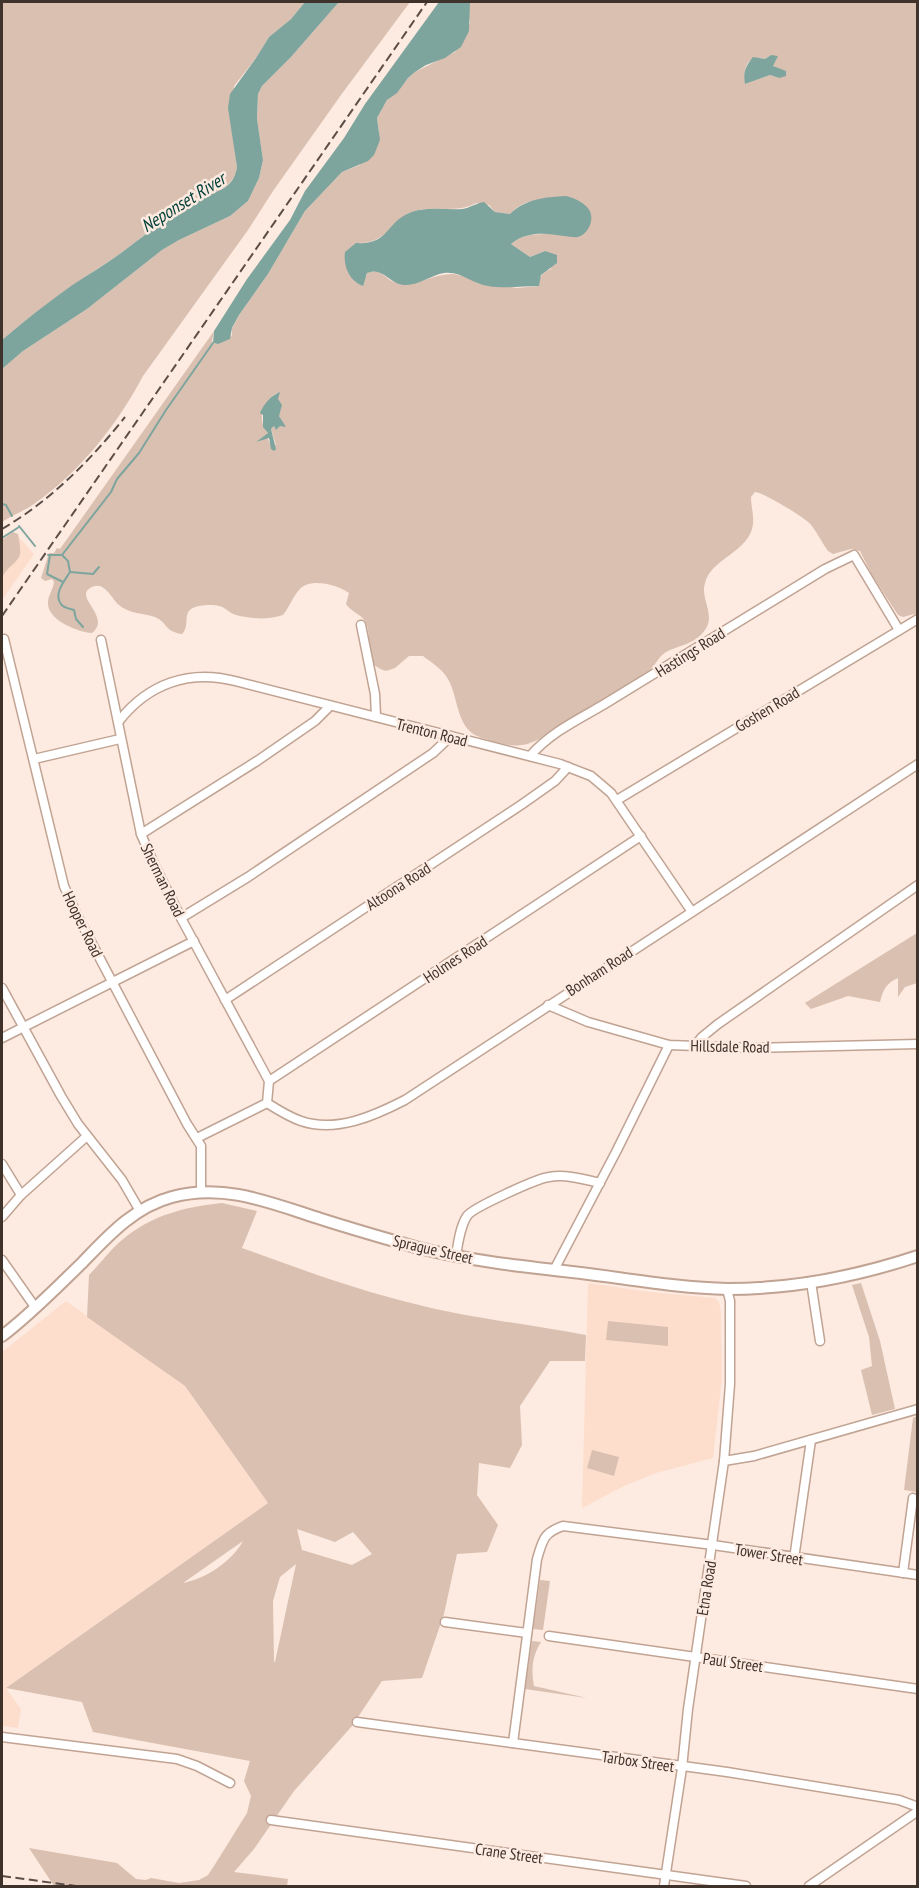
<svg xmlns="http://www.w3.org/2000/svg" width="919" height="1888" font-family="'PT Sans Narrow',sans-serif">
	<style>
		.built { fill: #fddecd }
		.green { fill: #dac0b1; fill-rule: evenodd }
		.water { fill: #7da59e }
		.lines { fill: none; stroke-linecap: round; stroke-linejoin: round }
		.stream { stroke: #7da59e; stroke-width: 2 }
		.minor-casing { stroke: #c0a393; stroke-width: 11 }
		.major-casing { stroke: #c0a393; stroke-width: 14 }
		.minor { stroke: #fff; stroke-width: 8 }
		.major { stroke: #fff; stroke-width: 10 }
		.rail { stroke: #5b4e47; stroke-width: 2; stroke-dasharray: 9 4.5; stroke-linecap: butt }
		.labels { text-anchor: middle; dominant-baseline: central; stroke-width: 5; stroke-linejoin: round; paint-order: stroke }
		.street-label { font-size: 16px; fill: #3e322b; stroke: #fdeae0 }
		.water-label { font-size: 18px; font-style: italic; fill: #003f38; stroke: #fdeae0 }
	</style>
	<rect width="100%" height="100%" fill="#fdeae0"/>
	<!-- built -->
	<g class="built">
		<polygon points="19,537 34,554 2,600 2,558"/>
		<polygon points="588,1283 650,1292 715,1298 719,1302 721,1312 722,1379 713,1458 656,1473 624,1486 582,1508"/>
		<polygon points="66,1301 185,1386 268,1503 6,1688 21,1709 18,1728 2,1726 2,1352"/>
	</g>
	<!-- green -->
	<g class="green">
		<path d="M2 2H305L291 19 269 37 256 58 234 86 231 121 237 167C233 192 211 191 193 201 168 214 148 233 125 250 109 262 92 272 75 284 50 301 25 320 2 340Z"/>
		<path d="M339 2H410L341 95 273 191 248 230 143 376C117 425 80 472 34 504 24 511 12 515 2 522V369L23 351 87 309 162 250 179 240 230 216 248 201 259 178 263 160 257 120 258 94 262 86 291 57Z"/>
		<path d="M470 2H917L918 613 903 617 898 615 872 575 860 551 851 549 833 554 828 551C822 543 818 534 812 526 808 519 763 492 755 492L751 497C751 506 754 516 753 524 750 552 711 558 705 583 700 599 716 615 705 630 695 644 680 645 666 652 659 656 656 664 651 669 628 688 598 701 573 716 557 725 540 743 522 745 509 747 489 741 477 736 457 727 458 698 449 681 444 670 432 663 423 656H409L395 668 386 671C359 663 374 642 366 623 362 614 351 612 346 604L349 593C337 585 310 577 299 590 292 598 289 608 283 615 268 620 251 619 236 615 229 613 225 607 219 606 212 604 197 605 191 609 183 615 190 626 182 634 164 631 168 623 155 617 144 613 129 614 119 605 111 598 104 579 90 588 74 598 112 617 92 633 78 632 50 621 48 605 47 597 53 590 54 582L52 579 45 581 41 578 49 553H54L57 548 60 549 214 331 212 341 215 344 227 340 232 335V329L239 315 268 274 305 211 342 172 360 165 379 132 377 118 387 100 396 93 408 78 415 72 455 52 470 23 468 15ZM771 55 776 60 773 65 779 78 770 75 745 84C744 69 745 55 765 59ZM557 197 550 234C534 234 523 234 511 244L530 257 545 251 551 269C542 272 539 277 539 286L516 288 454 274C434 273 417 287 397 283 386 281 381 266 367 273L366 277 356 243C374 244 384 236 397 224 400 221 403 216 407 214 428 203 455 215 476 203L489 205 495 212 510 214C525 198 537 201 557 197ZM277 393 279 416 284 426H274L271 429 276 445 270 444 267 437 257 442 268 433C256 420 263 401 277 393Z"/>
		<path d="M13 532 18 534C19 540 21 549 20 554 18 563 6 567 2 578V540Z"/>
		<path d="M917 933V983L905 987 898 997V978C886 983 883 990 880 1002L848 996 811 1009 805 1003Z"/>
		<path d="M222 1203 257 1211 242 1248C298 1268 353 1289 411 1303 468 1318 528 1324 586 1335L585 1361H550L520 1406 522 1445 510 1468 479 1463 477 1495 498 1525 487 1552 457 1554 444 1614 422 1678 382 1681 352 1726 294 1791 254 1849 234 1872 288 1879 287 1886H54L29 1848 117 1863 136 1879 146 1880 151 1878 179 1883 199 1880 208 1875 214 1866 247 1813 251 1796 244 1781 250 1761 93 1732 82 1702 6 1688 268 1503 185 1386 87 1317 89 1275C100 1264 110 1250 122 1240 151 1215 185 1207 222 1203ZM297 1529 335 1542 353 1532 372 1554 352 1565 302 1550ZM243 1541C232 1561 206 1579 183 1583ZM296 1564 275 1662H274L273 1601 280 1577Z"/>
		<polygon points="861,1283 880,1341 895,1409 872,1415 861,1370 872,1366 869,1337 852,1285"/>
		<polygon points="608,1321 668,1327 668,1346 606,1340"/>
		<polygon points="917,1416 918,1416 917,1492 904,1490 913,1418"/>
		<polygon points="592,1450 619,1457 614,1476 587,1468"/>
		<polygon points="540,1580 550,1581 543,1630 533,1629"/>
		<path d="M532 1641 541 1642C532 1656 531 1670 534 1686L587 1698 525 1689Z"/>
	</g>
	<!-- water -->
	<g class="water">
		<path d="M305 2H339L291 57 262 86 258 94 257 119 263 160 259 178 248 201 230 216 179 240 162 250 87 309 23 351 2 369V340C24 321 47 303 71 286 89 274 108 263 125 250 148 233 168 215 193 201 211 191 233 193 237 167L228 108 230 94 256 58 269 37 291 19Z"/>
		<polygon points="439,2 470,2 469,31 461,47 445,58 426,65 415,72 408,78 397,93 387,100 377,118 380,140 374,155 368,161 342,172 305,211 268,274 239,315 232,328 230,339 218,344 213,343 214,331 247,279 290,220 305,191 344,138 365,104"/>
		<path d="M771 55 778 56 773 66 786 71V76L779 78 770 75 745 84C743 73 745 67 753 57L765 59Z"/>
		<path d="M566 196C574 198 581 201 587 207 596 216 590 233 578 237 574 238 568 236 564 236 545 233 527 231 511 244L530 257 545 251 557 255V263L541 275 539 286C522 286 505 289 488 286 472 284 462 271 444 273 431 275 418 286 404 285 390 284 382 266 367 273L363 286C349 281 343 266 345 252L356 243C388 245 385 225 407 214 423 206 445 210 462 209 470 208 476 203 484 202L495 212 510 214C525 199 545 197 566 196Z"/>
		<path d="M280 392 278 399 282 405 279 416 286 427 280 426 276 430 274 426 271 429 276 449 274 451 271 449 269 438 256 442 268 433 263 427V415L260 413C264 404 270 396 280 392Z"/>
	</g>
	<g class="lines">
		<!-- stream -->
		<g class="stream">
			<polyline points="2,504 6,505 12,516"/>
			<polyline points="19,526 35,546"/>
			<polyline points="2,538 19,527"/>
			<polyline points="48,555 50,555 47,574 63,582"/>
			<path d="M50 555H62L68 561 70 572C65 580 53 594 61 604 63 608 71 609 74 610L76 619 83 627"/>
			<polyline points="62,555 111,492 117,479 139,453 166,410 213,343"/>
			<polyline points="70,572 93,574 99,567"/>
		</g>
		<!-- minor casing -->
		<g class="minor-casing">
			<g id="minor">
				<polyline points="361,625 375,694 376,717"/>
				<polyline points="4,639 64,886 77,915 187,1124 201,1146 201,1191"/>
				<polyline points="101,640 141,834 154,864 181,918 269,1081 267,1103"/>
				<path d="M119 721C148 684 189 669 235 681L560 764 591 776 611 793 692 912"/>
				<path d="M530 756C550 733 577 720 603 705L825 569 854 555 899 630"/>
				<polyline points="34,759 120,739"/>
				<polyline points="617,800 918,619"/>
				<polyline points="141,834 257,761 315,721 330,706"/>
				<polyline points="181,918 248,877 433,753 451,736"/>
				<polyline points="2,988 61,1096 78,1124 122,1180 140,1211"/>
				<polyline points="225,1000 521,805 555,781 568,767"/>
				<polyline points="548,1005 588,1022 669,1045 752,1048 918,1044"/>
				<polyline points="2,1038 194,941"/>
				<polyline points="695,1046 702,1037 718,1024 918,885"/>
				<polyline points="269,1081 641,836"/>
				<path d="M267 1103C278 1110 289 1117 301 1121 336 1133 374 1116 405 1100L918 764"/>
				<polyline points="197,1138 267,1103"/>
				<polyline points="2,1164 21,1195"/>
				<polyline points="2,1217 21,1195 87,1136"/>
				<path d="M456 1256C458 1243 460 1227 467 1216 472 1208 538 1178 549 1177 566 1174 583 1179 600 1183"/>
				<polyline points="2,1260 35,1307"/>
				<polyline points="554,1270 616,1152 669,1045"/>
				<polyline points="811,1282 820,1341"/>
				<polyline points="724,1461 754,1456 918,1409"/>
				<polyline points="794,1559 811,1440"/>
				<polyline points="903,1573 913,1498"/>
				<polyline points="445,1622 527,1633"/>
				<polyline points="549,1636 918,1689"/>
				<polyline points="357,1722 727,1772 899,1800 918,1807"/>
				<polyline points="2,1737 177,1759 197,1766 230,1783"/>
				<path d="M513 1743 537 1559C543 1540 543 1533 563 1526L713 1545 918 1575"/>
				<polyline points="271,1820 746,1886"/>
				<polyline points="664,1886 682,1768 688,1709 724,1461 730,1384 730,1301 727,1289"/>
				<polyline points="809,1886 918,1811"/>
			</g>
		</g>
		<!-- major casing -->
		<g class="major-casing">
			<path id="major" d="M2 1336C30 1315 56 1288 82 1263 108 1236 134 1207 172 1197 225 1183 271 1203 321 1219 352 1229 384 1238 415 1247 470 1261 526 1267 581 1273 630 1279 679 1288 728 1289 792 1289 858 1276 918 1256"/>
		</g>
		<!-- minor -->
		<use href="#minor" class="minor"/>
		<!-- major -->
		<use href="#major" class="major"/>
		<!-- rail -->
		<g class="rail">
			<path d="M2 529C50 501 90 461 125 417"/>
			<polyline points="2,616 427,2"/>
			<polyline points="2,1876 76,1886"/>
		</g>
	</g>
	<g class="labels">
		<!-- street labels -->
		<g class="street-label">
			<text transform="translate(690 652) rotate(-32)">Hastings Road</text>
			<text transform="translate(767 709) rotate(-31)">Goshen Road</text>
			<text transform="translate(432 732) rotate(14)">Trenton Road</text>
			<text transform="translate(163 880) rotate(64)">Sherman Road</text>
			<text transform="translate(398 886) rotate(-33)">Altoona Road</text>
			<text transform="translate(83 924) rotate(64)">Hooper Road</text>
			<text transform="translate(455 959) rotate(-33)">Holmes Road</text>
			<text transform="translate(599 971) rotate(-33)">Bonham Road</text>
			<text transform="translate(730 1046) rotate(1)">Hillsdale Road</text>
			<text transform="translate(433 1249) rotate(13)">Sprague Street</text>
			<text transform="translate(769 1554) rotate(9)">Tower Street</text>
			<text transform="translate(706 1588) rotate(-81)">Etna Road</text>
			<text transform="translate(733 1662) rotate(8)">Paul Street</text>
			<text transform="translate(638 1761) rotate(8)">Tarbox Street</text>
			<text transform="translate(509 1853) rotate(8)">Crane Street</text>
		</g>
		<!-- water labels -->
		<g class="water-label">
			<text transform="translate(183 202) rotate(-32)">Neponset River</text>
		</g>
	</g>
	<!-- border -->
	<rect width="919" height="1888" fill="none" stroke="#3e322b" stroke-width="6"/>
</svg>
